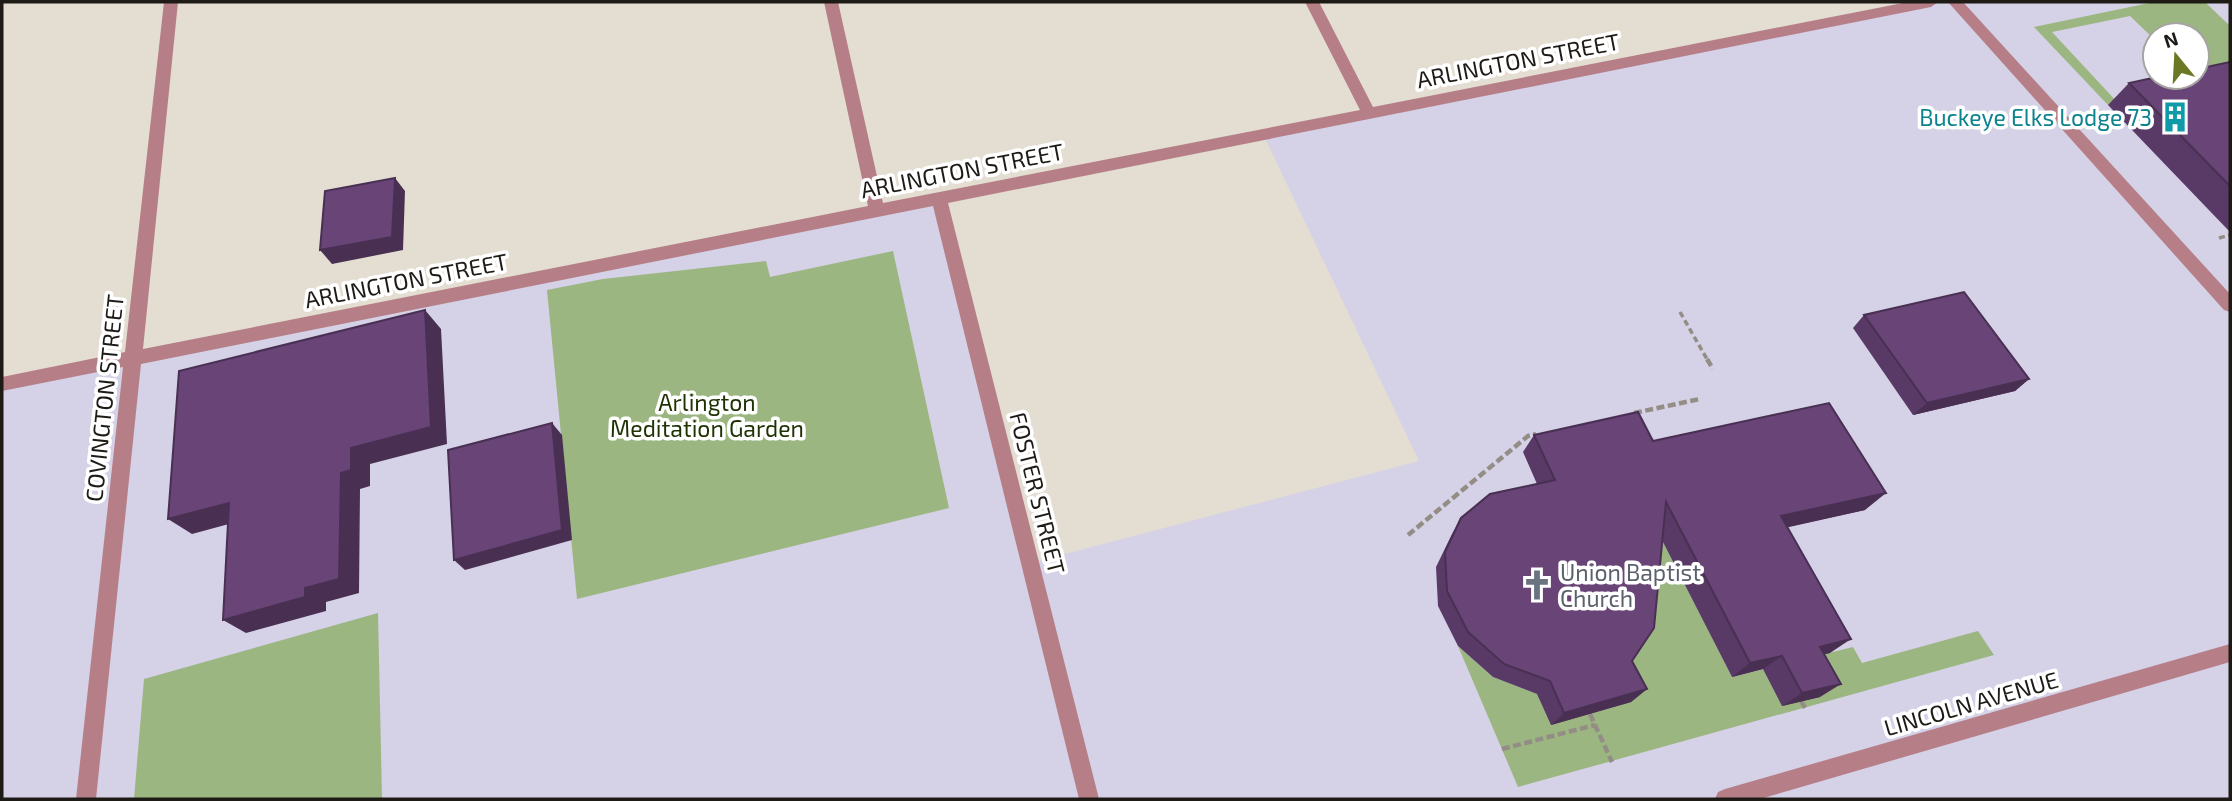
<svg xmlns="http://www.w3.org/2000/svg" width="2232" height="801" font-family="'Exo 2',sans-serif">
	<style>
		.commercial { fill: #d5d1e7; fill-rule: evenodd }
		.green { fill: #9bb680 }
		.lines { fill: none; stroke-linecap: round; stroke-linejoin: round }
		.path-far1 { stroke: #938d85; stroke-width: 3.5; stroke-dasharray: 6 3.5; stroke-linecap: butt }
		.path { stroke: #938d85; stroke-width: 4.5; stroke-dasharray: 8 3.5; stroke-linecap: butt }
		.minor { fill: #b67f87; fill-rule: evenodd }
		.wall { fill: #593a66 }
		.shaded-wall { fill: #493053 }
		.building { fill: #684477; stroke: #493053; stroke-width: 2 }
		.labels { text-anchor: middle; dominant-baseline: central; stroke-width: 7; stroke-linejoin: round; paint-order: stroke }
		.street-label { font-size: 23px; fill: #1e1b17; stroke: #fff }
		.culture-label { font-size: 23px; fill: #0d838f; stroke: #fff; text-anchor: end }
		.park-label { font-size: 23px; fill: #1f3204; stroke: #fff }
		.worship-label { font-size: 23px; fill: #5b616d; stroke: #fff; text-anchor: start }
	</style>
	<rect width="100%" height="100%" fill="#e4ddd2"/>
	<!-- commercial -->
	<path class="commercial" d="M1931 2H2230V799H2V384L939 198 1031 563 1419 461 1263 134ZM2155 35H2197V77H2155Z"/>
	<!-- green -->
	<g class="green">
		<polygon points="2154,2 2205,2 2230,26 2230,79 2197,77 2197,35 2155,35 2155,40 2130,16 2052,32 2118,103 2108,105 2034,27"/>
		<polygon points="893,251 949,508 577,599 547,290 603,279 766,261 770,277"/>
		<polygon points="1652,519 1732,677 1853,647 1862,663 1978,631 1994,655 1518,787 1458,646 1493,677 1537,694 1617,675"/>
		<polygon points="378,613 382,799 134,799 144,679"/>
	</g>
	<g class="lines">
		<!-- path-far1 -->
		<g class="path-far1">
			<polyline points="2219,238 2230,235"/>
			<polyline points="1680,312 1708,361"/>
		</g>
		<!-- path -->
		<g class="path">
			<polyline points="1707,359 1713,369"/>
			<polyline points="1634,413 1700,399"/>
			<polyline points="1408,535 1528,436 1536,434"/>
			<polyline points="1801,701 1805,708"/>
			<polyline points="1590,714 1612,762"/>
			<polyline points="1502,749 1595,725"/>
		</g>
		<!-- minor -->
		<g class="minor">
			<polygon points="164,2 178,2 143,349 868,206 824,2 838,2 883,203 1360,110 1305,2 1319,2 1373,107 1908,2 1938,2 1931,7 948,203 1099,799 1079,799 933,206 141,364 96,799 76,799 123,367 2,391 2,377 125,352"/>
			<polygon points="1948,2 1963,2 2230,294 2230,312 2224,310"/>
			<polygon points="2230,644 2230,662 1760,799 1715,799 1718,792 1725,789"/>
		</g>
	</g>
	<!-- wall -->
	<g class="wall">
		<polygon points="2230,62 2230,232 2108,105 2129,83"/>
		<polygon points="1864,315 2029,379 2015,391 1913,415 1853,328"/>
		<polygon points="1534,435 1653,441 1865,510 1787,527 1830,653 1825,654 1820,697 1782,706 1763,669 1732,677 1662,540 1632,661 1647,689 1631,702 1551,725 1537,694 1493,677 1458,646 1438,606 1436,567 1452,534 1461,518 1537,484 1523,452"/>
	</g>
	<!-- shaded-wall -->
	<g class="shaded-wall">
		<polygon points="395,178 405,191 403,250 332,264 320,250"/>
		<polygon points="425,310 441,329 447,444 370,464 370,486 360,489 359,593 326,602 326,611 246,633 223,620 305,588 341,473 351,448"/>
		<polygon points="2029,379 2015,391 1913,415 1927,403"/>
		<polygon points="552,423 562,435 572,540 465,570 454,560"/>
		<polygon points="1886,493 1865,510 1763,533 1781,516"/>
		<polygon points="229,503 251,518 192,534 168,519"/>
		<polygon points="1851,639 1830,653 1800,660 1820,647"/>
		<polygon points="1782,656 1763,669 1732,677 1750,663"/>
		<polygon points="1841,684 1820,697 1782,706 1802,693"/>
		<polygon points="1647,689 1631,702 1551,725 1564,713"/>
	</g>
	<!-- building -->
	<g class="building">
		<polygon points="2230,62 2230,186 2129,83 2157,77 2197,77 2197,69"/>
		<polygon points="395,178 392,237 320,250 325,191"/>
		<polygon points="1964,292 2029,379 1927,403 1864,315"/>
		<polygon points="425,310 431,427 351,448 351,470 341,473 339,579 305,588 305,597 223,620 229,503 168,519 179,371"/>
		<polygon points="1829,403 1886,493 1781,516 1851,639 1820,647 1841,684 1802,693 1782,656 1750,663 1666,502 1654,628 1632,661 1647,689 1564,713 1550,681 1504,664 1468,632 1447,591 1445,552 1461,518 1490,494 1555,480 1534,435 1638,412 1653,441"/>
		<polygon points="552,423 562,530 454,560 448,450"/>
	</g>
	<!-- icons -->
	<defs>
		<g id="building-bare" transform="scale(2.415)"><path d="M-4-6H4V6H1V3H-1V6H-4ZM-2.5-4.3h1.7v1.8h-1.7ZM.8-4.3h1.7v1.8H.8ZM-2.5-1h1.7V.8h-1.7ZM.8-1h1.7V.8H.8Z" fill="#0f9aa8" stroke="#fff" stroke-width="2.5" paint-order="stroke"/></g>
		<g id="church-bare" transform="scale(2.415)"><path d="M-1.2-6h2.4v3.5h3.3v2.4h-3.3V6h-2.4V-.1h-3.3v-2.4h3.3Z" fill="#6b7280" stroke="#fff" stroke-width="2.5" paint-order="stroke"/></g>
	</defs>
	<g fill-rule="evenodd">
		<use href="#building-bare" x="2175" y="117"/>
		<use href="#church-bare" x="1537" y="585"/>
	</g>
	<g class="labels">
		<!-- street labels -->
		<g class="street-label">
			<text transform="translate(1518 60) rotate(-11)">ARLINGTON STREET</text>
			<text transform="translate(962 170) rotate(-11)">ARLINGTON STREET</text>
			<text transform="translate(406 280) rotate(-11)">ARLINGTON STREET</text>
			<text transform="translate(104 398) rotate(-84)">COVINGTON STREET</text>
			<text transform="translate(1038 493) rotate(76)">FOSTER STREET</text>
			<text transform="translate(1971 703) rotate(-16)">LINCOLN AVENUE</text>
		</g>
		<!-- culture labels -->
		<g class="culture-label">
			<text x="2152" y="117">Buckeye Elks Lodge 73</text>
		</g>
		<!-- park labels -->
		<g class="park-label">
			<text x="707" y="402">Arlington<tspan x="707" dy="26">Meditation Garden</tspan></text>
		</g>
		<!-- worship labels -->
		<g class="worship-label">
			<text x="1560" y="572">Union Baptist<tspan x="1560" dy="26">Church</tspan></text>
		</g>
	</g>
	<!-- border -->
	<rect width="2232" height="801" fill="none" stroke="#1e1b17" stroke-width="7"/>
	<!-- north arrow -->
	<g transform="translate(2176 56) rotate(342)"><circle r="33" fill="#ffffff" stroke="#a5a4a2" stroke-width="2"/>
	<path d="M0-5L12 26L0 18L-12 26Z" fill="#6d7824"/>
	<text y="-10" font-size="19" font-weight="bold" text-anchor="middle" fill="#1e1b17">N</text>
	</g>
</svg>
